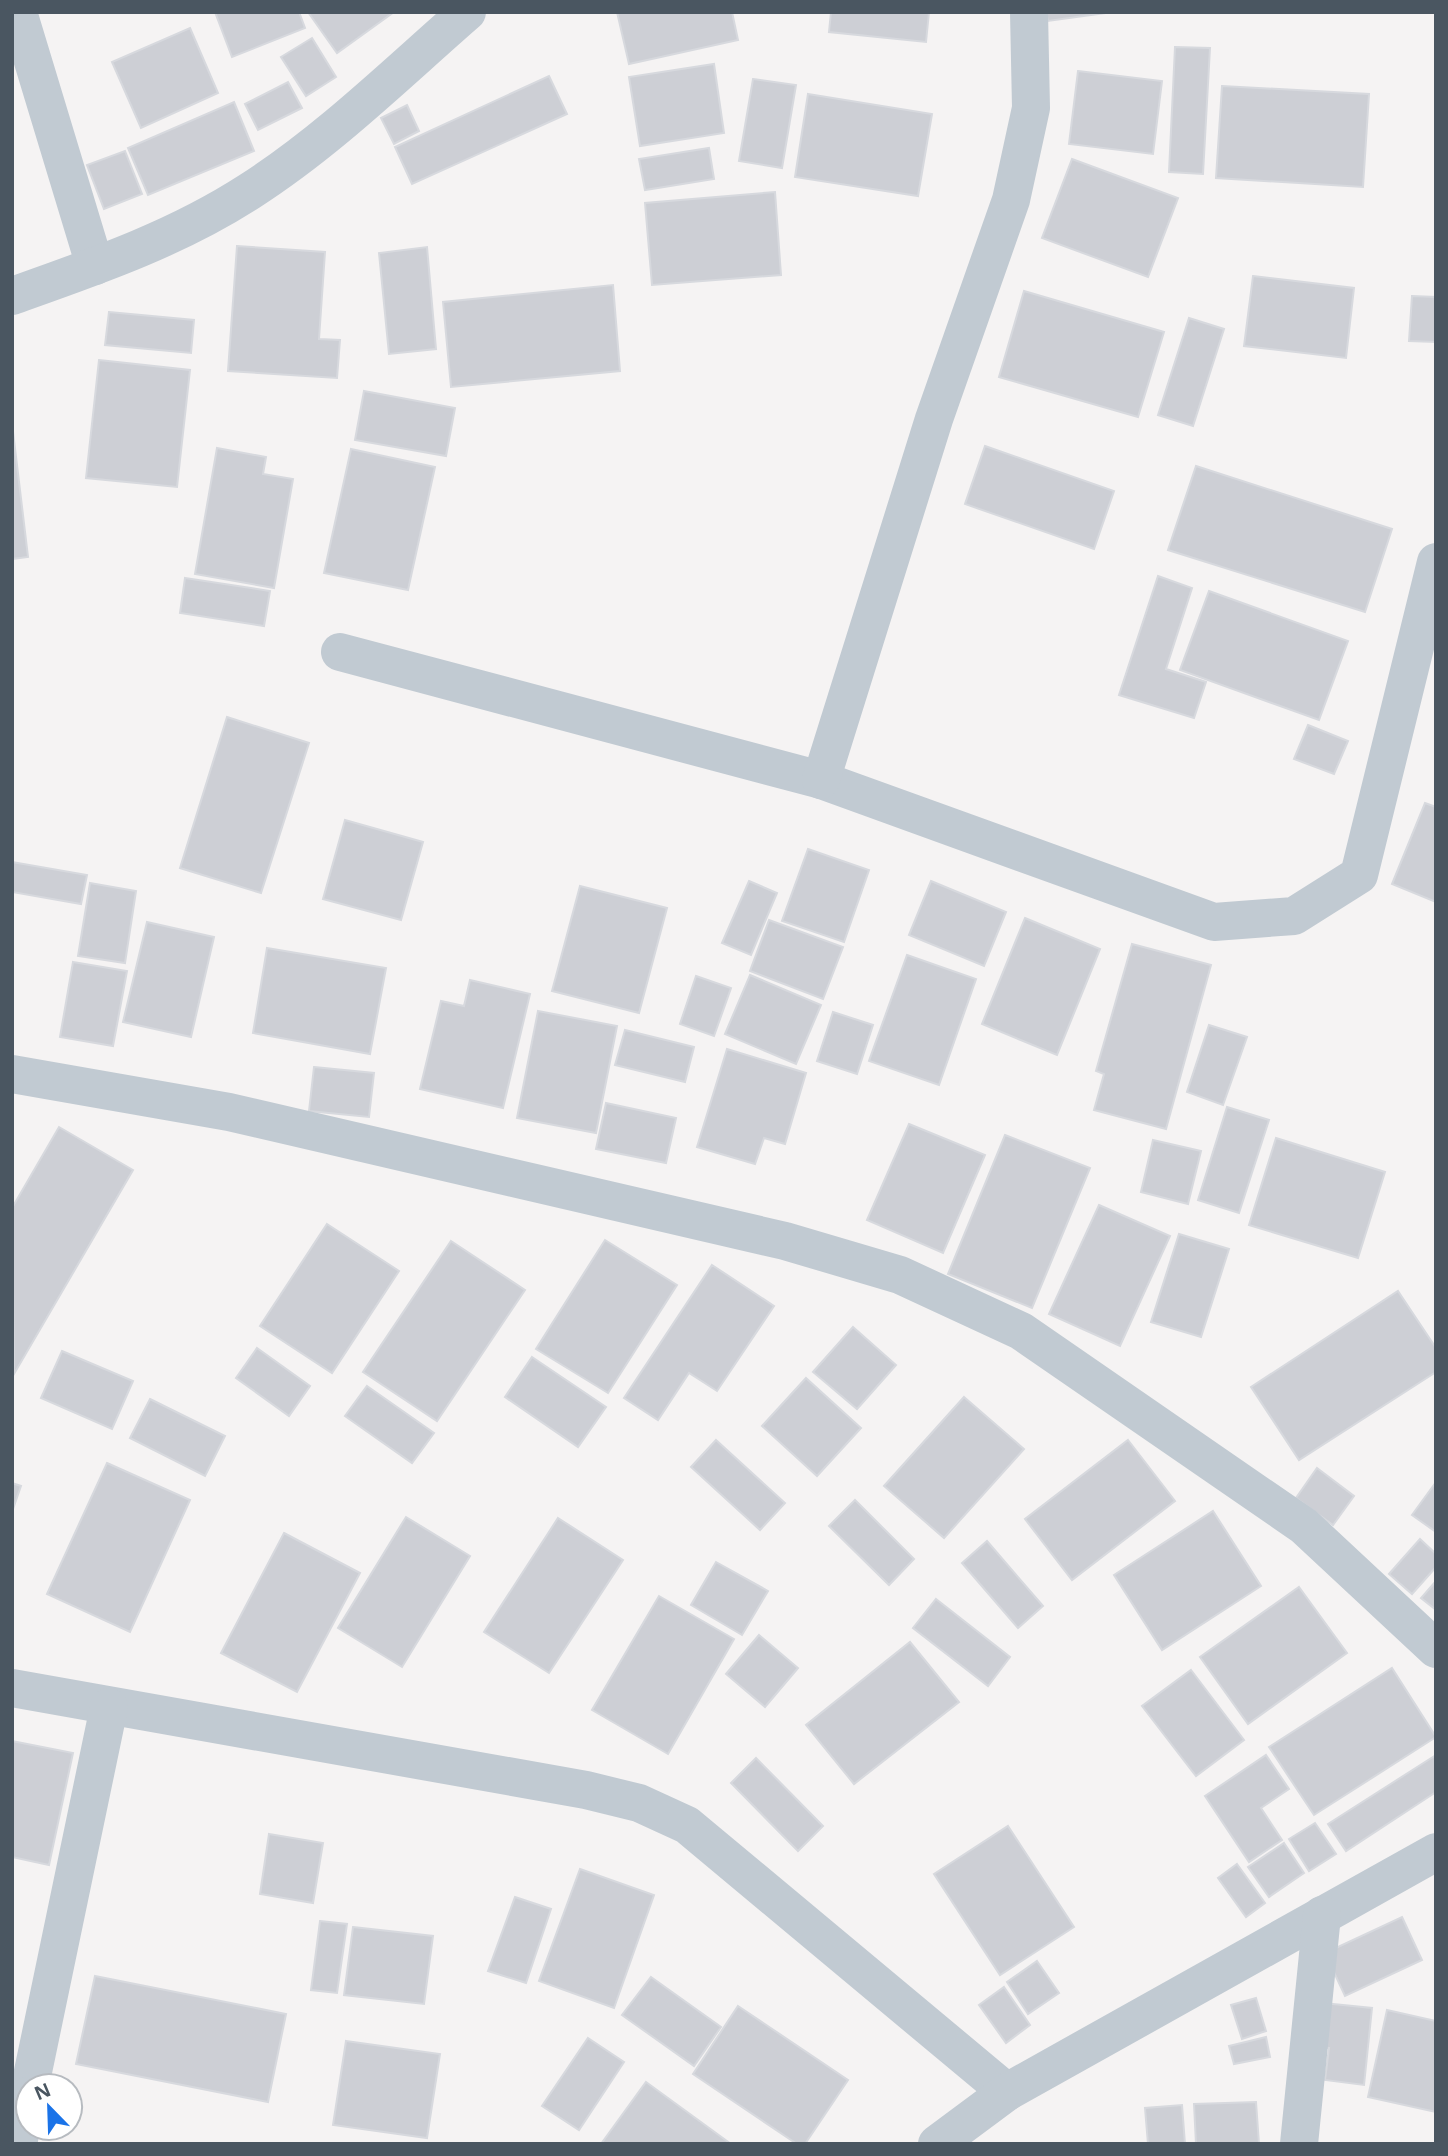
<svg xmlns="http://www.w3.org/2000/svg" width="1448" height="2156" font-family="'Open Sans',sans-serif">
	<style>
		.building { fill: #cdcfd5; stroke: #d7d9de; stroke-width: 2 }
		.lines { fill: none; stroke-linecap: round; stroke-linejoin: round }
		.minor { stroke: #c1cad2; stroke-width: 38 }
	</style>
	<rect width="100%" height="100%" fill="#f5f3f3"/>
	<!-- building -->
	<g class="building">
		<polygon points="215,12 299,12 305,28 232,57"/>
		<polygon points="308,12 394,12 337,53"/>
		<polygon points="617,12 732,12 738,40 629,64"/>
		<polygon points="831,12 929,12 926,42 829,32"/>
		<polygon points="1046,12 1113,12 1048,21"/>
		<polygon points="190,28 218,93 141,128 112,62"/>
		<polygon points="312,38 336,77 306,96 281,57"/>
		<polygon points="1175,47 1210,48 1203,174 1169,172"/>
		<polygon points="714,64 724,133 640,146 629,77"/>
		<polygon points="1078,71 1162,81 1153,154 1069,144"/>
		<polygon points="549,76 567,114 412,184 395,147"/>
		<polygon points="753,79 796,85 782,168 739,161"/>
		<polygon points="288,82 302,108 258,130 245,104"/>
		<polygon points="1222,86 1369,94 1363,187 1216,178"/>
		<polygon points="808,94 932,114 918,196 795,177"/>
		<polygon points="234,102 254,151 148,195 128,148"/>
		<polygon points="407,105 419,131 394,144 381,118"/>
		<polygon points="709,148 714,179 645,190 639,159"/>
		<polygon points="125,151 142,194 104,209 87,165"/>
		<polygon points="1072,159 1178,198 1148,277 1042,238"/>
		<polygon points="775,192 781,275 652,285 645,203"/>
		<polygon points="237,246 325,252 319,339 340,340 337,378 228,371"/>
		<polygon points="427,247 436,349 389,354 379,253"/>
		<polygon points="1253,276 1354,288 1346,358 1244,346"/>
		<polygon points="613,285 620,371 451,387 443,302"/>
		<polygon points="1024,291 1164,332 1138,417 999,377"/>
		<polygon points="1412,296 1436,297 1436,342 1409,341"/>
		<polygon points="109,312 194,320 191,353 105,345"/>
		<polygon points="1189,318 1224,329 1193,426 1158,415"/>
		<polygon points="99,360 190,370 177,487 86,478"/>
		<polygon points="364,391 455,408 446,456 355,440"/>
		<polygon points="12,423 28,557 12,559"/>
		<polygon points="985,446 1114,491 1094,549 965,504"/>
		<polygon points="217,448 266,457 263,474 293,479 274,588 195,574"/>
		<polygon points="351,449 435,467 408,590 324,573"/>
		<polygon points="1196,466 1392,529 1365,612 1168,550"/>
		<polygon points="1158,576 1192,588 1166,669 1206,682 1194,718 1119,695"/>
		<polygon points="185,578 270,591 264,626 180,613"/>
		<polygon points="1209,591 1348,641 1319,720 1180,670"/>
		<polygon points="227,717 309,743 261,893 180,868"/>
		<polygon points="1308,725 1348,741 1334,774 1294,759"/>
		<polygon points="1425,803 1436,807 1436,902 1392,884"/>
		<polygon points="345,820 423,842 401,920 323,899"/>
		<polygon points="808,849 869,870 844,942 782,921"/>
		<polygon points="12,862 87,875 81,904 12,892"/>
		<polygon points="749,881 777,893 751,955 722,943"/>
		<polygon points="931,881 1006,912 984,966 909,935"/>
		<polygon points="90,883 136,891 125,963 78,956"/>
		<polygon points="580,886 667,908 639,1013 552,991"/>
		<polygon points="1025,918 1100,949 1057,1055 982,1024"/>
		<polygon points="769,920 843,947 823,999 750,971"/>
		<polygon points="147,922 214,937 191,1037 123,1022"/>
		<polygon points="1132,944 1211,965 1166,1129 1094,1110 1104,1074 1096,1071"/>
		<polygon points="267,948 386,968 370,1054 253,1033"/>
		<polygon points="907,955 976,979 939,1085 869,1061"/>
		<polygon points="73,962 127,971 113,1046 60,1037"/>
		<polygon points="750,975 821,1005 796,1064 725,1034"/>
		<polygon points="696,976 731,988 714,1036 680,1024"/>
		<polygon points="470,980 530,994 503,1108 420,1089 441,1001 464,1006"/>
		<polygon points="538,1011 617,1026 596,1133 517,1118"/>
		<polygon points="833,1012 873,1025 857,1074 817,1061"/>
		<polygon points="1209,1025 1247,1037 1223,1105 1187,1092"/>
		<polygon points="625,1030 694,1047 685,1082 615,1065"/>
		<polygon points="727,1049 806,1073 785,1144 764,1138 755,1164 697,1147"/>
		<polygon points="314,1067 374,1073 369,1117 309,1111"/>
		<polygon points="606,1103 676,1118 666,1163 596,1149"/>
		<polygon points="1227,1107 1269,1120 1239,1213 1198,1200"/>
		<polygon points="909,1124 985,1155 943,1253 867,1220"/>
		<polygon points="59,1127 133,1170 14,1374 12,1208"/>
		<polygon points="1005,1135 1090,1168 1032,1308 948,1274"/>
		<polygon points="1276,1138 1385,1172 1358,1258 1249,1225"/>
		<polygon points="1153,1140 1201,1151 1188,1204 1141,1192"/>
		<polygon points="1099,1205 1170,1236 1120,1346 1049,1314"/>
		<polygon points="327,1224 399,1271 332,1373 260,1326"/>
		<polygon points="1179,1234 1229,1249 1201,1337 1151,1322"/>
		<polygon points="605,1240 677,1285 608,1393 536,1349"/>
		<polygon points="451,1241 525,1290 437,1421 363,1372"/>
		<polygon points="712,1265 774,1306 717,1391 689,1373 658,1420 624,1398"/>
		<polygon points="1398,1291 1436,1348 1436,1372 1299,1460 1251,1387"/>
		<polygon points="853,1327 896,1365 857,1409 813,1372"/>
		<polygon points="257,1348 310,1386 289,1416 236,1378"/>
		<polygon points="62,1351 133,1381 112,1429 41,1398"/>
		<polygon points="532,1357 606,1407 578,1447 505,1397"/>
		<polygon points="806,1378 861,1428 817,1476 762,1426"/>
		<polygon points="367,1386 434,1433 412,1463 345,1416"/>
		<polygon points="964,1397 1024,1449 944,1538 884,1486"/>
		<polygon points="150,1399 225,1436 205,1476 130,1438"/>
		<polygon points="716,1440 785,1503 760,1530 691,1467"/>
		<polygon points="1128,1440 1175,1501 1072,1580 1025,1519"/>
		<polygon points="107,1463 190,1500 130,1632 47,1594"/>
		<polygon points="1317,1468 1354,1496 1333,1525 1296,1498"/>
		<polygon points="1436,1482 1436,1532 1412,1515"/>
		<polygon points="12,1483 21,1486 12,1512"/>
		<polygon points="855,1500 914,1559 889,1585 829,1526"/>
		<polygon points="1213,1511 1261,1586 1162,1650 1114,1575"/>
		<polygon points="406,1517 470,1556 402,1667 338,1628"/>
		<polygon points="558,1518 623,1560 549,1673 484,1632"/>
		<polygon points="284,1533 360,1573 297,1692 221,1653"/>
		<polygon points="1420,1539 1436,1554 1436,1567 1412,1594 1389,1574"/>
		<polygon points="987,1541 1043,1606 1018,1628 962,1563"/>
		<polygon points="716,1562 768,1591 742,1635 691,1605"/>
		<polygon points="1436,1581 1436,1610 1421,1598"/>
		<polygon points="1299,1587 1347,1653 1248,1724 1200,1657"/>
		<polygon points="659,1596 734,1639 668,1754 592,1710"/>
		<polygon points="936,1599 1010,1657 988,1686 913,1628"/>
		<polygon points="759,1635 798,1668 765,1707 726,1674"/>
		<polygon points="910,1642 959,1702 854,1784 806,1725"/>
		<polygon points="1392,1668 1436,1737 1314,1815 1269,1747"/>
		<polygon points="1191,1670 1244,1740 1196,1776 1142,1706"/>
		<polygon points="12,1741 73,1753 49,1865 12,1857"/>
		<polygon points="1266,1755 1289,1789 1261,1808 1282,1840 1249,1862 1205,1796"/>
		<polygon points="1436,1755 1436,1792 1346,1851 1328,1824"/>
		<polygon points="756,1758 823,1826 798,1851 731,1783"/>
		<polygon points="1315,1823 1336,1854 1309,1871 1289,1839"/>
		<polygon points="1008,1826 1074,1927 1000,1975 934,1874"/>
		<polygon points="269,1834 323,1843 313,1903 260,1894"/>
		<polygon points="1284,1843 1304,1873 1269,1897 1248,1867"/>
		<polygon points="1237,1864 1265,1903 1246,1917 1218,1878"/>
		<polygon points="580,1869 654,1895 614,2008 539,1981"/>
		<polygon points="515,1897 551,1909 526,1983 488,1971"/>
		<polygon points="1402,1917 1422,1960 1345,1996 1325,1953"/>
		<polygon points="320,1921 347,1924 337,1993 311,1990"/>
		<polygon points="353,1927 433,1936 424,2004 344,1995"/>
		<polygon points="1037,1961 1059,1993 1028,2014 1007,1982"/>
		<polygon points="95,1976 286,2014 268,2102 76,2064"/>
		<polygon points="651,1977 721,2027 694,2066 622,2015"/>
		<polygon points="1004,1987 1030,2025 1006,2043 979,2005"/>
		<polygon points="1256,1998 1266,2031 1242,2039 1231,2005"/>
		<polygon points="1323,2003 1372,2008 1364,2085 1325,2080 1329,2048 1317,2048"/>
		<polygon points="738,2006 848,2080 805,2144 797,2144 693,2074"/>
		<polygon points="1387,2010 1436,2021 1436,2112 1368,2097"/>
		<polygon points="1266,2037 1270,2057 1234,2064 1229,2046"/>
		<polygon points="588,2038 624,2062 579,2130 542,2106"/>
		<polygon points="346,2041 440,2054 427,2138 333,2125"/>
		<polygon points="646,2082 731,2144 601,2144"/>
		<polygon points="1256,2102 1259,2144 1196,2144 1194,2104"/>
		<polygon points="1182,2105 1185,2144 1148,2144 1145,2108"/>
	</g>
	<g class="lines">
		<!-- minor -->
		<g class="minor">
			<polyline points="18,12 95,266"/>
			<path d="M12 296C94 267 176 239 250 191 328 141 397 73 467 12"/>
			<polyline points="340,652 821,780 1214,922 1294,916 1359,875 1436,562"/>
			<polyline points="821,780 934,419 1011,200 1031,108 1029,12"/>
			<polyline points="12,1074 229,1112 785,1241 900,1275 1021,1331 1304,1526 1436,1649"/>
			<polyline points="12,1688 586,1790 639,1803 687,1825 1007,2092"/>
			<polyline points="30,2086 109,1707"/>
			<polyline points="18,2144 28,2096"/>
			<polyline points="937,2144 1007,2092 1436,1852"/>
			<polyline points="1299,2144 1322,1915"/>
		</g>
	</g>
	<!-- border -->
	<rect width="1448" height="2156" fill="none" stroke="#4a5661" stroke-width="28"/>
	<!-- north arrow -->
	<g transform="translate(49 2107) rotate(337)"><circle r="33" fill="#ffffff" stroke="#b7bbc0" stroke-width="2"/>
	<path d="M0-5L12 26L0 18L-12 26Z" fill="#1a73e8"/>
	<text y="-10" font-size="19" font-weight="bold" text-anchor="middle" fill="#4a5661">N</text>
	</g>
</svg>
